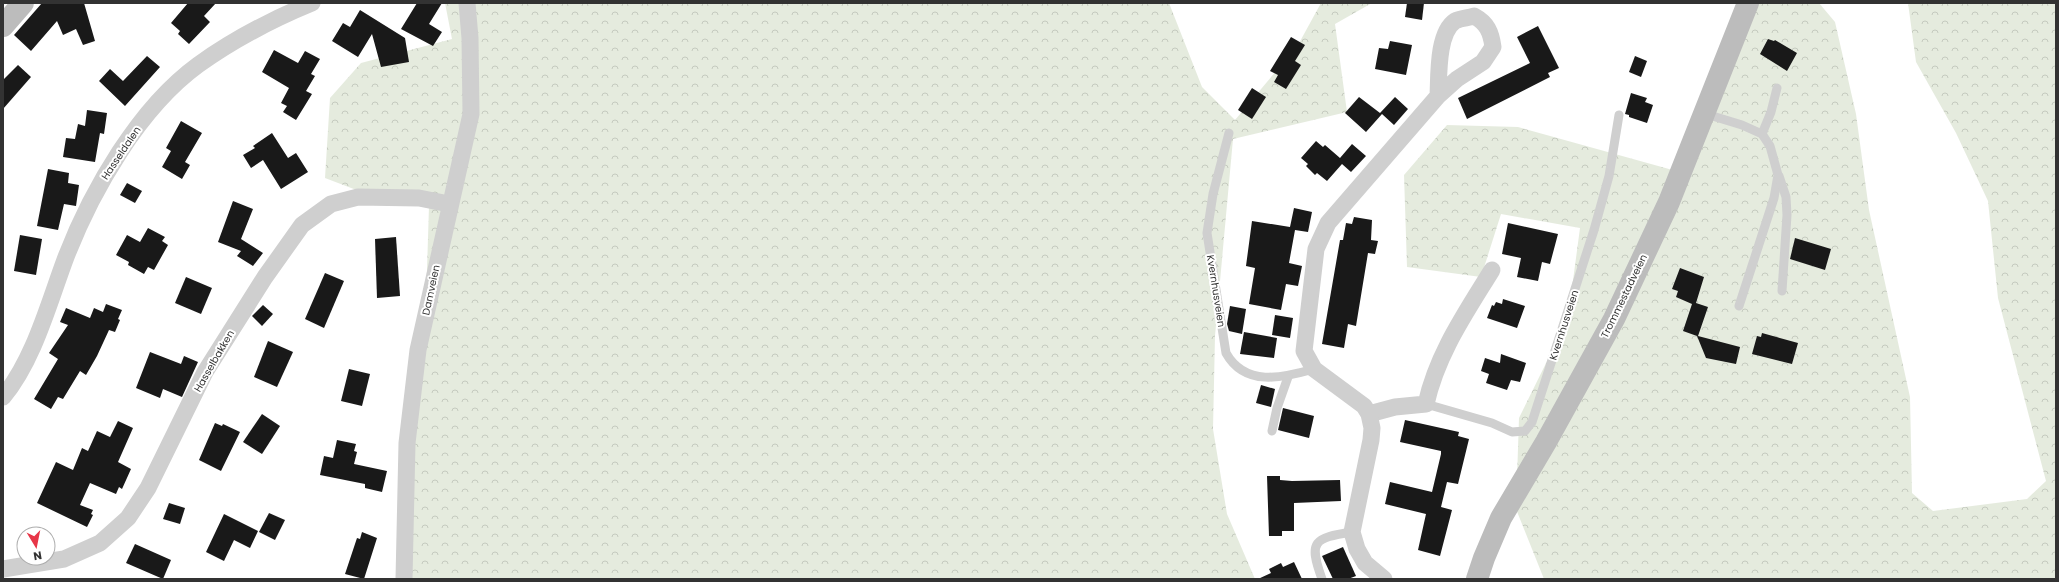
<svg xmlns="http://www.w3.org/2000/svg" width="2059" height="582" font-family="Poppins,sans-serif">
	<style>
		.forest { fill: url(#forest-crowns) }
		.building { fill: #191919 }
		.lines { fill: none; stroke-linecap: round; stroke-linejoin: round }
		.lane { stroke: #cfcfcf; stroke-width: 9 }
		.street { stroke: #cfcfcf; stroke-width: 17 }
		.secondary { stroke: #bcbcbc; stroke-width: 22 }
		.labels { text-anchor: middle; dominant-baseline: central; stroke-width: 4; stroke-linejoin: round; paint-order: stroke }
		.street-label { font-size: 10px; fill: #323232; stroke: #fff }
	</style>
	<defs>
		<pattern id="forest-crowns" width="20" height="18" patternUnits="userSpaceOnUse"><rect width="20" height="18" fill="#e5ebde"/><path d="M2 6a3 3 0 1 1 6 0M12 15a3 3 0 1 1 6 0" fill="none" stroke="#c5cabf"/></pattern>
	</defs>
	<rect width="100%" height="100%" fill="#fff"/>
	<!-- forest -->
	<g class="forest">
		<polygon points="445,3 1169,3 1202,87 1235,120 1298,45 1321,3 1372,3 1335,24 1347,112 1233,139 1215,336 1213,429 1227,514 1255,579 399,579 426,302 429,206 359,191 325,178 330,98 361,63 452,39"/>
		<polygon points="1747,3 1819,3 1835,22 1856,114 1869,210 1910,397 1912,493 1933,511 2027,499 2046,481 1998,298 1988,201 1956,133 1916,62 1908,3 2056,3 2056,579 1544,579 1516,509 1519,418 1555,345 1572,288 1580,228 1501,214 1481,277 1407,267 1404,175 1447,125 1518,127 1687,174"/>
	</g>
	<!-- building -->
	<g class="building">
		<polygon points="42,3 84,3 95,41 83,45 76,29 63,35 57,21 31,51 14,35"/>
		<polygon points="188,3 216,3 204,16 210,22 189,44 178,34 180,31 171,23"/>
		<polygon points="417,3 442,3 429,24 442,32 433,46 401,29"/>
		<polygon points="1407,3 1424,3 1422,20 1405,17"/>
		<polygon points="360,10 405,38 409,62 381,67 372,34 358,57 332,41 343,23 350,27"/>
		<polygon points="1538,26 1559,68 1548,73 1550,77 1467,119 1458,98 1530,63 1517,37"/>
		<polygon points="1291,37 1305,45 1295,61 1301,65 1286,89 1274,82 1278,75 1270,71"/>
		<polygon points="1768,39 1774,41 1775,40 1797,53 1787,71 1760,54"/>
		<polygon points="1390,41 1412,45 1406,75 1375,69 1379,48 1388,49"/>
		<polygon points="274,50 298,63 305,51 320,59 311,74 315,76 306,91 312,94 296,120 283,112 287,106 281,103 289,88 262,72"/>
		<polygon points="147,56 160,67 125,106 99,81 110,69 123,81"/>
		<polygon points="1635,56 1647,61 1641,77 1629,72"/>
		<polygon points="18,65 31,77 3,109 3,80"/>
		<polygon points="1252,88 1266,97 1252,119 1238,110"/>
		<polygon points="1631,93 1647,98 1645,102 1653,105 1647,123 1629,117 1629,115 1625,114"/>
		<polygon points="1359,97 1380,113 1395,97 1408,109 1394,125 1382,114 1366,132 1345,113"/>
		<polygon points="87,110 107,113 104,134 100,133 95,162 63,157 66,138 75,139 78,124 85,126"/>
		<polygon points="181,121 202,133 185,162 190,165 182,179 162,167 171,151 166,148"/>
		<polygon points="272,133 288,158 296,153 308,172 281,189 263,160 251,168 243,155 255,148 253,146"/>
		<polygon points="1316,141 1323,147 1325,145 1340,158 1352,144 1366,156 1351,172 1342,164 1327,181 1317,173 1315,175 1306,166 1308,164 1301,158"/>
		<polygon points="48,169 69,173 68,183 79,185 76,206 64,204 58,230 37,226"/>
		<polygon points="127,183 142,191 135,203 120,195"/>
		<polygon points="233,201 253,209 241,239 263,253 253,266 237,256 241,251 218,242"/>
		<polygon points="1294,208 1312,212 1308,232 1295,230 1289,263 1302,266 1298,286 1286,284 1281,310 1249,304 1255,268 1246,266 1252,221 1290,227"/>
		<polygon points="1354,217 1372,220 1371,240 1378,241 1375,254 1368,253 1356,326 1348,324 1344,348 1322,344 1340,240 1343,240 1346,223 1352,224"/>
		<polygon points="1508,223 1558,234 1550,264 1542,262 1538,281 1517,277 1521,258 1502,254"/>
		<polygon points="148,228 165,237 162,241 168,245 154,270 148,267 144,274 128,265 129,262 116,255 127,235 140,242"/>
		<polygon points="20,235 42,239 36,275 14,271"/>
		<polygon points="396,237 400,296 377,298 375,239"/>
		<polygon points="1795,238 1831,249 1825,270 1790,259"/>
		<polygon points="1680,268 1704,277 1696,303 1708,307 1698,336 1740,347 1736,364 1706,358 1697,336 1683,331 1692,304 1676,297 1678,291 1672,289"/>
		<polygon points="325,273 344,281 324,328 305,319"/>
		<polygon points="186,277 212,288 201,314 175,303"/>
		<polygon points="1503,299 1525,306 1517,328 1487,318 1492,305 1494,306 1496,302 1502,304"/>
		<polygon points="106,304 122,310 118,319 120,320 115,332 109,330 97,356 86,375 80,371 63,399 58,397 51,409 34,399 58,359 49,353 68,325 60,322 66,308 90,318 94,308 103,312"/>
		<polygon points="263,305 273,314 262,326 252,316"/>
		<polygon points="1230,306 1246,309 1242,334 1229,331 1227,324"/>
		<polygon points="1275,315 1293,318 1290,338 1272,335"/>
		<polygon points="1244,332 1277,338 1274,358 1240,354"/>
		<polygon points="1762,333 1798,343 1792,364 1752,354 1757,336 1761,337"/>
		<polygon points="268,341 293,352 277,387 254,377"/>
		<polygon points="150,352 181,364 184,356 198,362 182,397 163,389 160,398 136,388"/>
		<polygon points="1501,354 1526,363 1520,382 1511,380 1507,390 1486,383 1489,374 1481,371 1485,358 1500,363"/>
		<polygon points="349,369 370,374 362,406 341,401"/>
		<polygon points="1261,385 1275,389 1271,407 1256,403"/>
		<polygon points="1283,408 1314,416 1309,438 1278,430"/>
		<polygon points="262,414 280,426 262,454 243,442"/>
		<polygon points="1405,420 1459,432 1458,436 1469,439 1458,484 1447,482 1441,507 1452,510 1440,556 1418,550 1426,514 1385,504 1390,482 1432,492 1441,454 1441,451 1400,442"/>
		<polygon points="118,421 133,428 118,462 131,469 122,489 119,487 116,494 90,483 80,505 93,510 91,514 93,515 87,527 37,503 56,462 73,470 82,448 88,451 97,431 110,437"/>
		<polygon points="215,423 222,426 223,424 240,432 221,471 199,460"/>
		<polygon points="337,440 356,444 354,451 357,452 354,464 387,471 382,492 365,488 365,484 320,475 324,456 333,458"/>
		<polygon points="1267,476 1280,476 1280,480 1292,481 1340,480 1341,501 1294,503 1294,531 1282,531 1282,536 1269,536"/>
		<polygon points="169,503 185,508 180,524 163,519"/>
		<polygon points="269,513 285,520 275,540 259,532"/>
		<polygon points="224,514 258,531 250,548 234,540 224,561 206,552"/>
		<polygon points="362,532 377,538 364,579 345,574 357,538 360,539"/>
		<polygon points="135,544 171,560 163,579 126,563"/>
		<polygon points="1343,547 1356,576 1348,579 1333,579 1322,556"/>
		<polygon points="1294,562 1302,579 1258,579 1271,573 1269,569 1281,563 1283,567"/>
	</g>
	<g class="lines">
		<!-- lane -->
		<g class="lane">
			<polyline points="1706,114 1742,125 1762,134 1770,146 1778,175 1774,198 1739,306"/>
			<path d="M1229 133 1213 194 1207 233 1226 353C1245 387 1282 378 1314 369"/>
			<polyline points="1762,134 1771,112 1777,88"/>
			<polyline points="1779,176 1786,197 1787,215 1782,291"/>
			<polyline points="1426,404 1492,423 1512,432 1525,431 1532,422 1594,230 1609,176 1619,115"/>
			<polyline points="1272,431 1277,408 1288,377"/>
			<path d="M1322 579C1308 541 1314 538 1352 532"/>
		</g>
		<!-- street -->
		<g class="street">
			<path d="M3 397C34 360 49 302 66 257 92 190 139 108 198 65 233 40 273 19 312 3"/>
			<path d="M1369 414 1395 407 1426 404C1437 354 1465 314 1492 270"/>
			<polyline points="3,569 64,559 100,543 128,518 148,488 205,372 265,277 302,225 331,204 358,197 419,198 449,204"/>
			<polyline points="404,579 407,443 418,350 471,114 470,38 467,3"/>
			<path d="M1384 579 1365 563 1357 549 1352 532 1371 440 1372 428 1369 414 1364 406 1314 369 1304 351 1316 249 1328 223 1438 96 1457 79 1483 62 1493 47C1491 32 1487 23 1474 16 1468 18 1460 18 1455 21 1437 33 1439 77 1438 96"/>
		</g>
		<!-- secondary -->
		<g class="secondary">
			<polyline points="3,26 23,3"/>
			<polyline points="1477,579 1484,558 1501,518 1546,442 1614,319 1669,202 1748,3"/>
		</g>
	</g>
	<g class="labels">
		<!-- street labels -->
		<g class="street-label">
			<text transform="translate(121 153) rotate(-56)">Hasseldalen</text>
			<text transform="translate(431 290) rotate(-78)">Damveien</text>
			<text transform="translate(1216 291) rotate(81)">Kvernhusveien</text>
			<text transform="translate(1624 296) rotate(-64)">Trommestadveien</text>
			<text transform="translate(1564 325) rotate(-72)">Kvernhusveien</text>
			<text transform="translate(214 361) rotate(-60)">Hasselbakken</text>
		</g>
	</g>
	<!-- border -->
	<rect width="2059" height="582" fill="none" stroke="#323232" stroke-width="8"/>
	<!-- north arrow -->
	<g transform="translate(36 546) rotate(170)"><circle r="19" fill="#ffffff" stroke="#adadad"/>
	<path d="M0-3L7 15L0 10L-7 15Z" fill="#e73648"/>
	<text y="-6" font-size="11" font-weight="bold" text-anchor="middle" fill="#323232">N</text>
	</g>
</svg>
